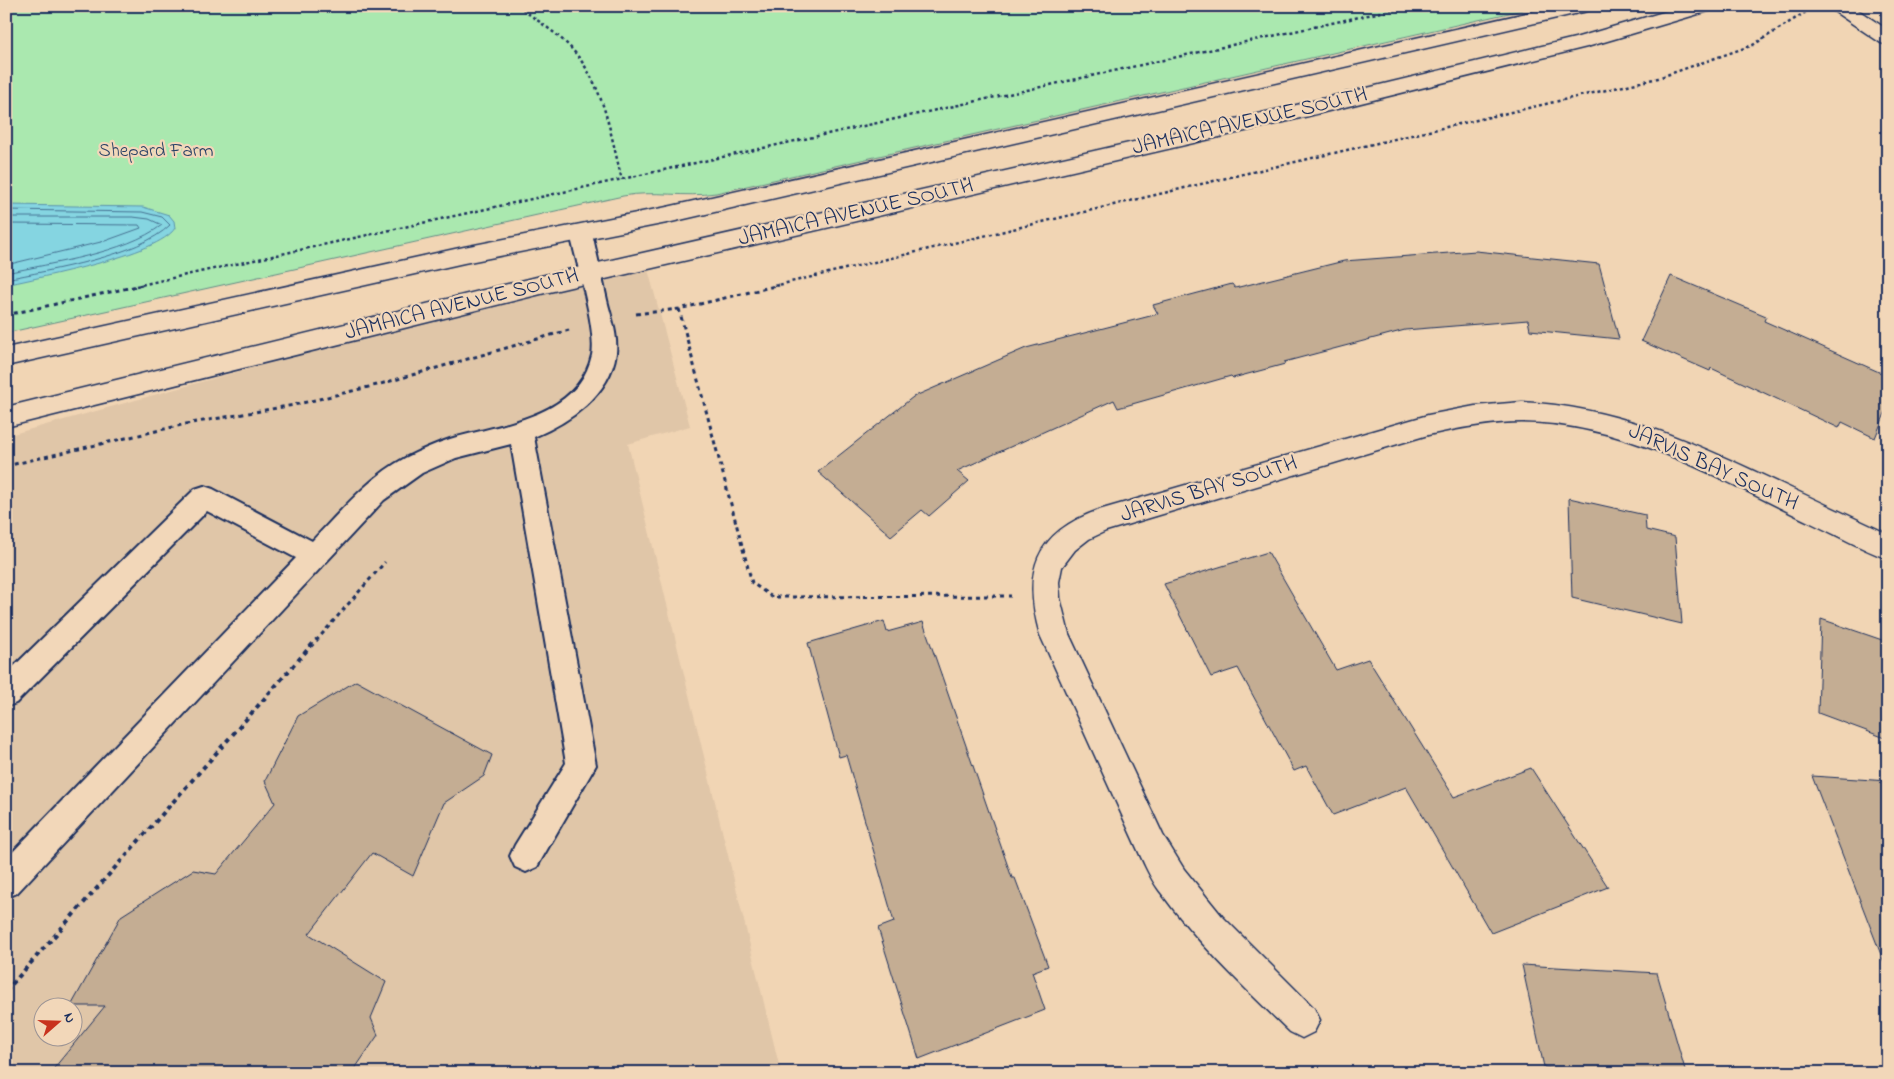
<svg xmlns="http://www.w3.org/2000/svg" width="1894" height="1079" font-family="'Indie Flower',sans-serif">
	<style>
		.built { fill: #e0c6a8; fill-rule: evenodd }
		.green { fill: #aae8af; stroke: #628c86 }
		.water { fill: #85d5e1; stroke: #5b93ad }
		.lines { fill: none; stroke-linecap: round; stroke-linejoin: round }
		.shore { stroke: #457192; stroke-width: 1 }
		.building { fill: #c4ad93; stroke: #1b2f5e }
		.service-casing { stroke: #1b2f5e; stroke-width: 4 }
		.minor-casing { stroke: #1b2f5e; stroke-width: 3 }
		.tertiary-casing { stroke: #1b2f5e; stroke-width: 3 }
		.path-far2 { stroke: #1b2f5e; stroke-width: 2.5; stroke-dasharray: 3 3; stroke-linecap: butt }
		.path-far1 { stroke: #1b2f5e; stroke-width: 3; stroke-dasharray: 4 4; stroke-linecap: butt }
		.path { stroke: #1b2f5e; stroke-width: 4; stroke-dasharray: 4.5 4.5; stroke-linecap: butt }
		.service { fill: #f2d7b9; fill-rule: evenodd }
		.minor { fill: #f2d7b9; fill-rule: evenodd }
		.tertiary { fill: #f2d7b9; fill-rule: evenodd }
		.labels { text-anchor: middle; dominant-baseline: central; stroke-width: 4.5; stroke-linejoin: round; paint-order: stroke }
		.far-park-label { font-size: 19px; fill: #294266; stroke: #f2d7b9 }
		.street-label { font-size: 22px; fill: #1b2f5e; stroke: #f2d7b9 }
	</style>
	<rect width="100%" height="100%" fill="#f1d5b4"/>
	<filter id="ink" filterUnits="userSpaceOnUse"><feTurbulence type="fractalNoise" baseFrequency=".02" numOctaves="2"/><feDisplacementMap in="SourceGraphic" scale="10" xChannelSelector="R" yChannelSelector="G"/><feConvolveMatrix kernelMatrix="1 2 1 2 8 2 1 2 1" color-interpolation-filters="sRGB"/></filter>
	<g filter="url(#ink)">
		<!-- built -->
		<path class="built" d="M646 262 690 426 628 444 781 1073H6V436L591 274ZM42 1006H72V1036H42Z"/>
		<!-- green -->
		<path class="green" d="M6 6H1540L716 193C685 198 654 190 623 196L6 333Z"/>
		<!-- water -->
		<path class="water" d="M6 205 143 207 169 215 174 221 175 228C159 255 39 277 6 285Z"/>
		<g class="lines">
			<!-- shore -->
			<g class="shore">
				<path d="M6 210 142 212 162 217 170 225C139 256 50 270 6 279"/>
				<path d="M6 217H133L149 219 162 225C125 253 52 263 6 273"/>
				<polyline points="6,224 139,225 141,228 105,241 6,265"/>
			</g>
		</g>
		<!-- building -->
		<g class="building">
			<polygon points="1476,251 1599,264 1619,339 1530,330 1528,320 1405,330 1284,362 1285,364 1233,378 1231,376 1118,408 1114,400 957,471 969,481 929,516 922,510 891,536 818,472 913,397 1026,348 1158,314 1153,305 1232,284 1235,288 1344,261"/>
			<polygon points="1671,276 1766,316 1764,321 1888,376 1888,406 1875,438 1842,422 1839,428 1711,368 1710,371 1641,341"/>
			<polygon points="1569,498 1645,515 1646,530 1675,537 1682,624 1572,598"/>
			<polygon points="1268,552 1336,670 1368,659 1454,797 1531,768 1608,887 1491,933 1406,787 1333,815 1306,766 1294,771 1238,668 1211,677 1164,584"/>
			<polygon points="1821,619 1888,642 1888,739 1818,713"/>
			<polygon points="884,621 887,632 923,622 1012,878 1015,878 1048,966 1032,972 1045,1010 919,1059 878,928 894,922 846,755 839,757 808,643"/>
			<polygon points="356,681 492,755 484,776 444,803 413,876 372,853 309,934 386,982 371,1018 378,1035 352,1073 50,1073 105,1006 71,1006 121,916 193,870 216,874 275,803 265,781 298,716"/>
			<polygon points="1812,776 1888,781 1888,964 1885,965"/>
			<polygon points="1522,965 1657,973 1686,1073 1560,1073 1559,1069 1544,1067"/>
		</g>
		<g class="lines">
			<!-- service casing -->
			<g class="service-casing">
				<path id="service" d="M581 225 589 228 592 233C597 255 602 278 607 300 611 317 618 335 616 353 610 395 570 422 534 437L596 765 537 867 526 872 515 867 510 856 515 845 566 763 511 444 456 458 422 473 384 500 17 893 6 898V859L296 558 207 511 16 703 6 707V674L195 489 204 486 213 489 312 541C341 511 368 478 405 458 419 451 435 444 450 439 500 424 578 418 592 355 597 330 576 261 570 233L573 228Z"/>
			</g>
			<!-- minor casing -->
			<g class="minor-casing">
				<g id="minor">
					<polygon points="1830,6 1852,6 1888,30 1888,45 1881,43 1832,10"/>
					<path d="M1522 402C1614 407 1686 439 1767 477 1807 496 1848 515 1888 534V559C1861 549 1835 534 1809 522 1718 478 1625 423 1522 422 1490 422 1459 428 1428 435L1106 531 1089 539 1075 550 1062 567 1059 582 1060 598 1069 634 1163 835 1184 869 1222 916 1314 1008 1320 1020 1314 1032 1302 1038 1290 1032C1245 988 1199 945 1162 894 1153 883 1147 870 1141 857L1040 635C1022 572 1034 533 1099 510L1428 415 1475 406Z"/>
				</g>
			</g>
			<!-- tertiary casing -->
			<g class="tertiary-casing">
				<g id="tertiary">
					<polygon points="1557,6 1592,6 1590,10 1583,12 667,223 464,263 6,366 6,348 464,247 667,207"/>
					<polygon points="1684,6 1714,6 1712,10 1587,47 1284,122 545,293 6,427 6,407 545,275 1284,108 1575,38"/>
				</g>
			</g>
			<!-- path-far2 -->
			<g class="path-far2">
				<path d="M518 6C535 19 554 31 569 46 604 82 610 133 622 180"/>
				<polyline points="136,286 1409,6"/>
				<polyline points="774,286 1239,175 1658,78 1753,45 1809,10"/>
			</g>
			<!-- path-far1 -->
			<g class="path-far1">
				<polyline points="679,309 752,583 772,597 1011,596"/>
				<polyline points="636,314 679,309 779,285"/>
				<polyline points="6,315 142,285"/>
				<polyline points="6,466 186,424 294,405 377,385 569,330"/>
				<polyline points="316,641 385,562"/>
			</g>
			<!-- path -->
			<polyline class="path" points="6,991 317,639"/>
			<!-- service -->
			<use href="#service" class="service"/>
			<!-- minor -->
			<use href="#minor" class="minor"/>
			<!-- tertiary -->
			<use href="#tertiary" class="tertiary"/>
		</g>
	</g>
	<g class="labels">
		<!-- far-park labels -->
		<g class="far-park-label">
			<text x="156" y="151">Shepard Farm</text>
		</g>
		<!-- street labels -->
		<g class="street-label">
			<text transform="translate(1250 122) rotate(-13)">JAMAICA AVENUE SOUTH</text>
			<text transform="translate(856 213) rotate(-13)">JAMAICA AVENUE SOUTH</text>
			<text transform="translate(462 305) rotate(-14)">JAMAICA AVENUE SOUTH</text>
			<text transform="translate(1713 468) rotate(24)">JARVIS BAY SOUTH</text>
			<text transform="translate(1209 490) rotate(-17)">JARVIS BAY SOUTH</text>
		</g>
	</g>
	<!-- margin -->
	<rect width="1894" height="1079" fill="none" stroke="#f2d7b9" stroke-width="25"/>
	<rect x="12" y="12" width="1869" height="1054" fill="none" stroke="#1b2f5e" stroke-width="2" filter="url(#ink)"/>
	<!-- north arrow -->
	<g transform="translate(58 1022) rotate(70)"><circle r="24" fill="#f2d7b9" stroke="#9c9495"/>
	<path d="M0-4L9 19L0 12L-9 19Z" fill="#c8321e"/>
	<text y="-8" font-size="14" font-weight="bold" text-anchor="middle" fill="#1b2f5e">N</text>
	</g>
</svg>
